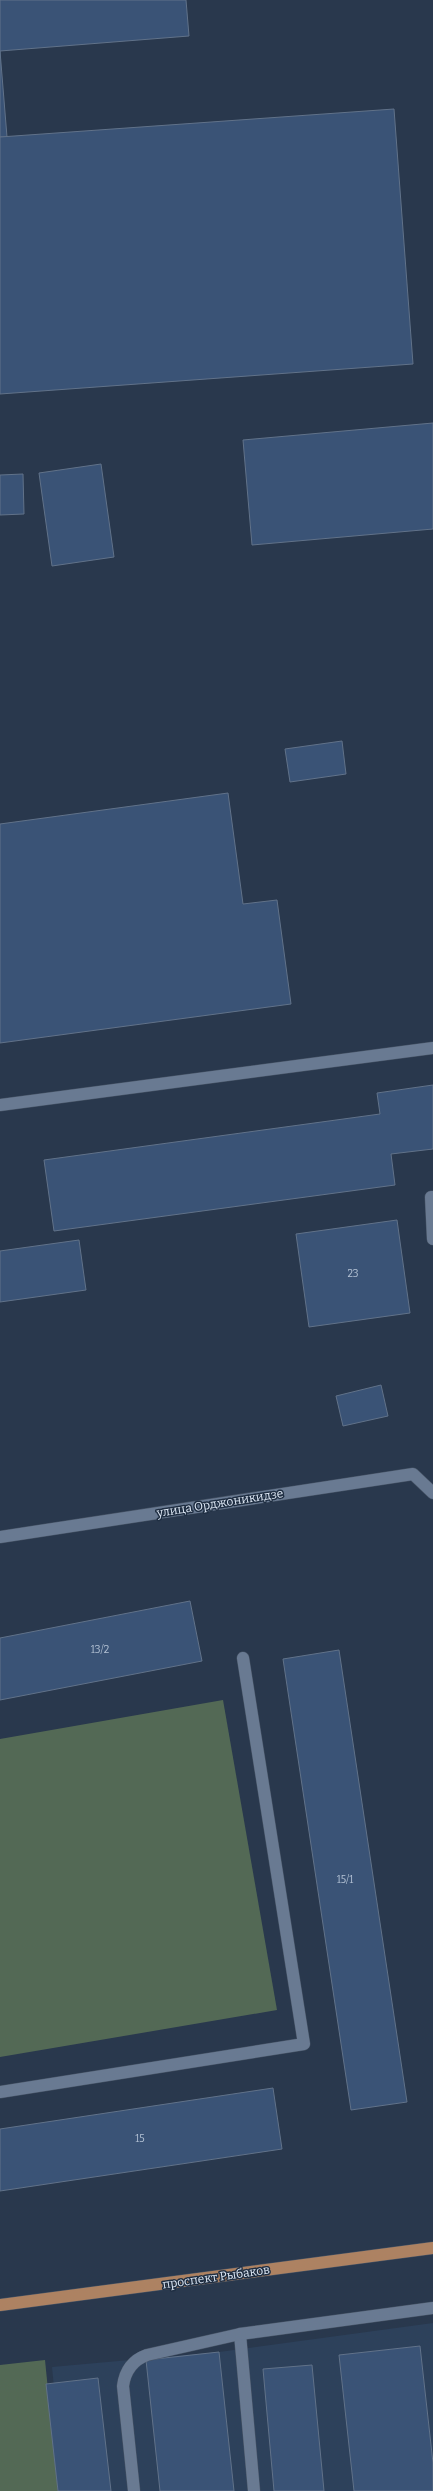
<svg xmlns="http://www.w3.org/2000/svg" width="433" height="2491" font-family="Bitter,serif">
	<style>
		.built { fill: #2d415b }
		.green { fill: #536955 }
		.building { fill: #3a5376; stroke: #617289 }
		.lines { fill: none; stroke-linecap: round; stroke-linejoin: round }
		.minor-casing { stroke: #465365; stroke-width: 13 }
		.major-casing { stroke: #465365; stroke-width: 13 }
		.minor { stroke: #697a92; stroke-width: 12 }
		.major { stroke: #ad8262; stroke-width: 12 }
		.labels { text-anchor: middle; dominant-baseline: central; stroke-width: 3; stroke-linejoin: round; paint-order: stroke }
		.number-label { font-size: 10px; fill: #b5c3d5 }
		.street-label { font-size: 12px; fill: #dee8f5; stroke: #1f2e42 }
	</style>
	<rect width="100%" height="100%" fill="#29384d"/>
	<!-- built -->
	<polygon class="built" points="433,2323 433,2491 64,2491 52,2367 219,2352"/>
	<!-- green -->
	<g class="green">
		<polygon points="223,1700 277,2010 0,2057 0,1739"/>
		<polygon points="45,2360 58,2491 0,2491 0,2365"/>
	</g>
	<!-- building -->
	<g class="building">
		<polygon points="0,0 186,0 189,36 0,51"/>
		<polygon points="0,51 7,137 0,137"/>
		<polygon points="394,109 413,364 0,394 0,137"/>
		<polygon points="433,423 433,529 252,545 243,440"/>
		<polygon points="101,464 114,557 52,566 39,473"/>
		<polygon points="23,474 24,514 0,515 0,475"/>
		<polygon points="342,741 346,774 290,782 285,749"/>
		<polygon points="228,793 243,904 277,900 291,1004 0,1043 0,824"/>
		<polygon points="433,1085 433,1149 391,1154 395,1185 54,1231 44,1160 380,1114 377,1093"/>
		<polygon points="397,1220 410,1313 309,1327 296,1234"/>
		<polygon points="79,1240 86,1290 0,1302 0,1251"/>
		<polygon points="381,1385 388,1416 343,1426 336,1396"/>
		<polygon points="190,1601 202,1661 0,1700 0,1638"/>
		<polygon points="339,1650 407,2102 351,2110 283,1659"/>
		<polygon points="273,2088 282,2149 0,2191 0,2129"/>
		<polygon points="420,2346 433,2463 433,2491 354,2491 339,2355"/>
		<polygon points="219,2352 234,2491 160,2491 146,2360"/>
		<polygon points="312,2365 324,2491 274,2491 263,2369"/>
		<polygon points="98,2378 111,2491 58,2491 46,2384"/>
	</g>
	<g class="lines">
		<!-- minor casing -->
		<g class="minor-casing">
			<g id="minor">
				<polyline points="0,1105 433,1048"/>
				<polyline points="433,1197 431,1197 433,1239"/>
				<polyline points="0,1537 413,1474 433,1493"/>
				<polyline points="0,2092 304,2044 243,1658"/>
				<polyline points="240,2334 254,2491"/>
				<path d="M134 2491 123 2386C125 2371 133 2360 147 2355L240 2334 433 2308"/>
			</g>
		</g>
		<!-- major casing -->
		<g class="major-casing">
			<polyline id="major" points="0,2305 433,2248"/>
		</g>
		<!-- minor -->
		<use href="#minor" class="minor"/>
		<!-- major -->
		<use href="#major" class="major"/>
	</g>
	<g class="labels">
		<!-- number labels -->
		<g class="number-label">
			<text x="353" y="1274">23</text>
			<text x="100" y="1650">13/2</text>
			<text x="345" y="1880">15/1</text>
			<text x="140" y="2139">15</text>
		</g>
		<!-- street labels -->
		<g class="street-label">
			<text transform="translate(220 1503) rotate(-9)">улица Орджоникидзе</text>
			<text transform="translate(216 2277) rotate(-8)">проспект Рыбаков</text>
		</g>
	</g>
</svg>
